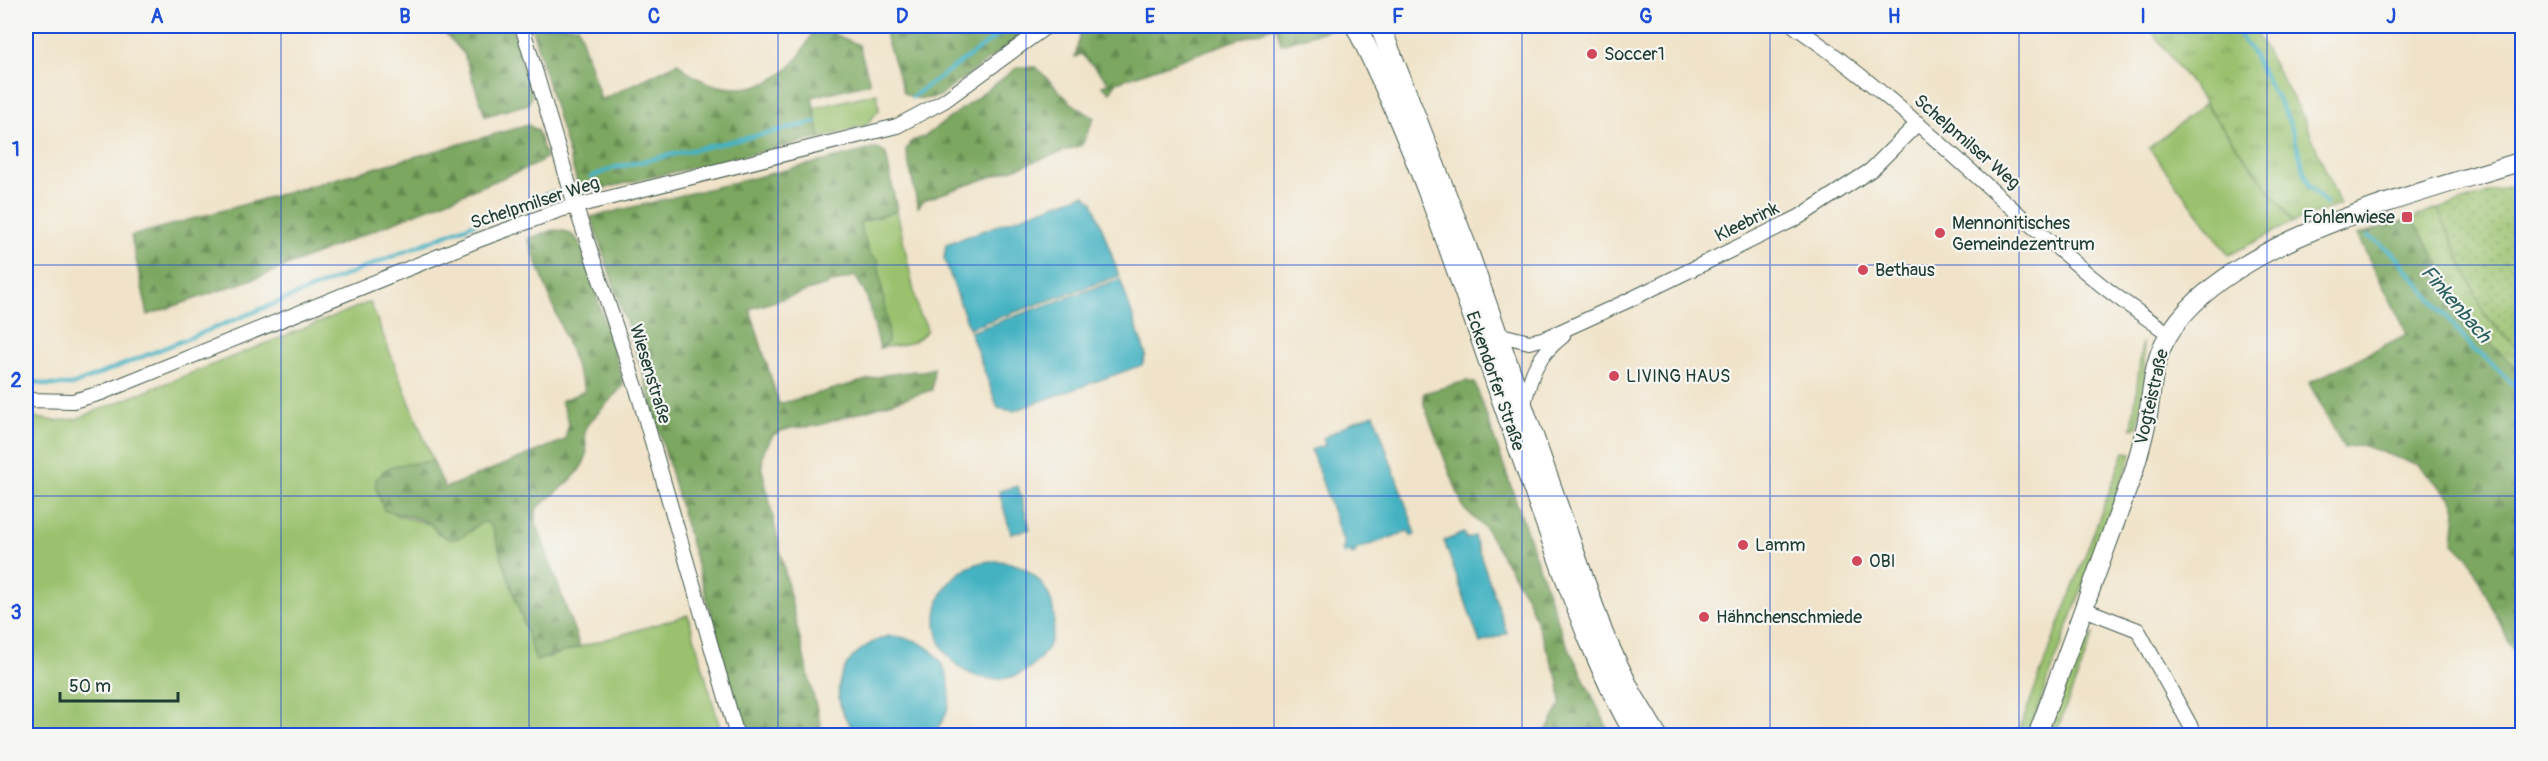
<svg xmlns="http://www.w3.org/2000/svg" width="2548" height="761" font-family="Pangolin,sans-serif">
	<style>
		.grass { fill: #9ac16d; stroke: #5c7f50; stroke-width: 1.5 }
		.forest { fill: url(#forest-firs); stroke: #4d724a; stroke-width: 1.5 }
		.park { fill: url(#park-tufts); stroke: #5c7f50; stroke-width: 1.5 }
		.garden { fill: url(#garden-dots); stroke: #5c7f50; stroke-width: 1.5 }
		.water { fill: #45b2c2; stroke: #32787b; stroke-width: 1.5 }
		.lines { fill: none; stroke-linecap: round; stroke-linejoin: round }
		.stream { stroke: #45b2c2; stroke-width: 4.5 }
		.minor-casing { stroke: #3e564a; stroke-width: 16 }
		.tertiary-casing { stroke: #3e564a; stroke-width: 20 }
		.secondary-casing { stroke: #3e564a; stroke-width: 22 }
		.minor { stroke: #fff; stroke-width: 14 }
		.tertiary { stroke: #fff; stroke-width: 18 }
		.secondary { stroke: #fff; stroke-width: 20 }
		.grid { fill: none; stroke: #1d4ed8; stroke-width: 1.5; stroke-opacity: 0.55 }
		.poi-dot { fill: #d1495b; stroke: #f6f6f2; stroke-width: 2 }
		.labels { text-anchor: middle; dominant-baseline: central; stroke-width: 4.5; stroke-linejoin: round; paint-order: stroke }
		.poi-label { font-size: 18px; fill: #1f3d34; stroke: #f6f6f2; text-anchor: start }
		.street-label { font-size: 18px; fill: #1f3d34; stroke: #f6f6f2 }
		.water-label { font-size: 20px; font-style: italic; fill: #2a605f; stroke: #f6f6f2 }
		.neatline { fill: none; stroke: #1d4ed8; stroke-width: 2 }
		.grid-label { font-size: 20px; text-anchor: middle; font-weight: bold; fill: #1d4ed8 }
	</style>
	<defs>
		<pattern id="forest-firs" width="22" height="20" patternUnits="userSpaceOnUse" patternTransform="scale(1.5)"><rect width="22" height="20" fill="#7ba760"/><path d="M5 1l3.5 6h-7zM16 11l3.5 6h-7z" fill="#648950"/></pattern>
		<pattern id="park-tufts" width="24" height="20" patternUnits="userSpaceOnUse" patternTransform="scale(1.5)"><rect width="24" height="20" fill="#9ac16d"/><path d="M3 7l-1-3M5 7V3M7 7l1-3M15 17l-1-3M17 17v-4M19 17l1-3" fill="none" stroke="#7d9e5a"/></pattern>
		<pattern id="garden-dots" width="8" height="8" patternUnits="userSpaceOnUse" patternTransform="scale(1.5)"><rect width="8" height="8" fill="#9ac16d"/><path d="M2 2h.1M6 6h.1" fill="none" stroke="#7d9e5a" stroke-width="1.8" stroke-linecap="round"/></pattern>
	</defs>
	<rect width="100%" height="100%" fill="#f6f6f2"/>
	<filter id="ink" filterUnits="userSpaceOnUse"><feTurbulence type="fractalNoise" baseFrequency=".0167" numOctaves="2"/><feDisplacementMap in="SourceGraphic" scale="12" xChannelSelector="R" yChannelSelector="G"/><feConvolveMatrix kernelMatrix="1 2 1 2 8 2 1 2 1" color-interpolation-filters="sRGB"/></filter>
	<filter id="wash" filterUnits="userSpaceOnUse"><feTurbulence type="fractalNoise" baseFrequency=".008" numOctaves="4" result="noise"/><feDisplacementMap in="SourceGraphic" scale="24" xChannelSelector="R" yChannelSelector="G"/><feGaussianBlur stdDeviation="1.35" result="paint"/><feColorMatrix in="noise" values="0 0 0 0 0 0 0 0 0 0 0 0 0 0 0 0 0 1.4 0 .05"/><feComposite in="paint" operator="in"/></filter>
	<g filter="url(#wash)">
		<rect width="100%" height="100%" fill="#f0e3c9"/>
		<!-- grass -->
		<g class="grass">
			<polygon points="877,93 879,110 866,125 820,138 814,108"/>
			<polygon points="2205,104 2293,222 2229,255 2149,148"/>
			<path d="M897 211 919 315 924 321 927 330C916 346 897 345 880 348L888 341 878 261 870 255 859 223Z"/>
			<polygon points="370,302 433,461 392,466 382,472 395,515 430,524 438,534 471,531 478,523 486,522 492,527 536,660 688,615 722,735 26,735 26,426 32,417 56,421 76,419"/>
			<path d="M2142 342C2148 369 2141 400 2138 427L2132 429Z"/>
			<polygon points="2124,452 2132,453 2028,735 2017,736"/>
			<polygon points="2094,634 2055,735 2048,736 2077,652 2081,643"/>
		</g>
		<!-- forest -->
		<g class="forest">
			<polygon points="439,26 512,26 532,96 528,104 485,116 464,54"/>
			<path d="M531 26H578L601 100 678 63C707 94 761 98 792 65 803 54 809 39 816 26L859 45 870 83 812 97 820 138 601 189H579Z"/>
			<path d="M886 26H903L907 30 912 26H1034L939 96C925 100 917 100 904 93L886 38Z"/>
			<polygon points="1082,26 1276,26 1117,82 1110,92 1102,86 1109,82 1081,54 1075,57"/>
			<polygon points="1276,26 1341,26 1281,44"/>
			<polygon points="1018,67 1036,67 1070,102 1094,118 1082,145 924,200 918,207 906,150 912,141 924,137"/>
			<polygon points="528,125 537,130 546,157 539,163 262,276 148,315 131,236"/>
			<path d="M877 148 886 154 897 211 859 223 870 255 878 261 888 328V342L880 348 866 294 855 276 750 309 779 404 885 375 915 371 916 373 934 368 932 390 816 426 791 428 781 431 773 435 763 453 762 469C782 554 798 641 821 725 812 740 764 736 745 735L642 370 591 217Z"/>
			<polygon points="2412,218 2479,331 2522,375 2522,670 2469,558 2453,542 2456,510 2452,499 2418,465 2361,445 2344,448 2309,383 2407,334 2357,235"/>
			<path d="M553 230C566 230 572 233 580 243L623 380V386L587 425C581 436 589 446 586 457 579 479 553 494 536 509V523L580 647 536 661 492 527 486 522C473 523 471 535 458 538 444 542 440 532 430 524 418 515 398 516 384 510L376 488V479L392 466 433 461 445 488 565 440 569 423 561 401 585 391 528 239Z"/>
			<polygon points="1466,381 1475,383 1563,636 1611,735 1544,735 1561,704 1559,682 1527,597 1485,528 1464,509 1424,405 1424,393"/>
		</g>
		<!-- park -->
		<g class="park">
			<polygon points="2148,26 2252,26 2304,118 2340,205 2293,222"/>
			<polygon points="2438,209 2486,317 2522,353 2522,375 2479,331 2412,218"/>
		</g>
		<!-- garden -->
		<polygon class="garden" points="2522,182 2522,353 2486,317 2438,209"/>
		<!-- water -->
		<g class="water">
			<polygon points="1084,194 1093,202 1119,276 969,328 944,258 946,244"/>
			<polygon points="1120,279 1146,355 1142,365 1013,411 998,408 970,332"/>
			<polygon points="1374,414 1416,534 1411,536 1409,531 1355,550 1356,553 1352,555 1351,551 1344,554 1342,549 1345,547 1311,450 1325,445 1323,438 1350,423"/>
			<polygon points="1018,486 1030,529 1011,534 999,491"/>
			<polygon points="1464,533 1466,539 1474,536 1507,633 1480,643 1444,541"/>
			<circle cx="995" cy="620" r="59"/>
			<path d="M889 636C902 637 914 638 925 646 955 665 959 715 929 735H859C820 697 840 650 889 636Z"/>
		</g>
		<g class="lines">
			<!-- stream -->
			<g class="stream">
				<polyline points="2233,26 2251,51 2290,123 2309,186 2326,204"/>
				<polyline points="912,97 1011,26"/>
				<polyline points="591,177 613,168 816,122"/>
				<polyline points="2368,236 2392,252 2474,350 2485,357 2522,393"/>
				<polyline points="26,379 47,385 72,385 553,192"/>
			</g>
		</g>
	</g>
	<g filter="url(#ink)">
		<g class="lines">
			<!-- minor casing -->
			<g class="minor-casing">
				<g id="minor">
					<polyline points="522,26 575,205 638,393 737,736"/>
					<path d="M1794 26C1904 101 1995 199 2099 283 2121 301 2146 317 2169 334"/>
					<polyline points="1497,334 1529,342 1546,338 1625,302 1799,217 1871,170 1918,123"/>
					<polyline points="26,400 73,401 101,393 476,241 560,210 897,126 944,101 1047,26"/>
					<path d="M1523 408C1531 374 1535 358 1563 336"/>
					<polyline points="2084,609 2138,630 2196,736"/>
				</g>
			</g>
			<!-- tertiary casing -->
			<g class="tertiary-casing">
				<path id="tertiary" d="M2037 736 2134 471C2140 450 2146 430 2149 409 2152 386 2154 363 2164 343 2217 240 2420 194 2522 161"/>
			</g>
			<!-- secondary casing -->
			<g class="secondary-casing">
				<g id="secondary">
					<path d="M1356 26C1435 183 1483 354 1544 518 1571 593 1596 667 1636 736"/>
					<polyline points="1380,26 1466,246 1603,634 1631,693 1657,736"/>
				</g>
			</g>
			<!-- minor -->
			<use href="#minor" class="minor"/>
			<!-- tertiary -->
			<use href="#tertiary" class="tertiary"/>
			<!-- secondary -->
			<use href="#secondary" class="secondary"/>
		</g>
	</g>
	<!-- grid -->
	<path class="grid" d="M281 26V736M529 26V736M778 26V736M1026 26V736M1274 26V736M1522 26V736M1770 26V736M2019 26V736M2267 26V736M26 265H2522M26 496H2522"/>
	<!-- markers -->
	<g class="poi-dot">
		<circle cx="1592" cy="54" r="6"/>
		<rect x="2401" y="211" width="12" height="12" rx="3"/>
		<circle cx="1940" cy="233" r="6"/>
		<circle cx="1863" cy="270" r="6"/>
		<circle cx="1614" cy="376" r="6"/>
		<circle cx="1743" cy="545" r="6"/>
		<circle cx="1857" cy="561" r="6"/>
		<circle cx="1704" cy="617" r="6"/>
	</g>
	<g class="labels">
		<!-- poi labels -->
		<g class="poi-label">
			<text x="1604" y="54">Soccer1</text>
			<text x="2395" y="217" text-anchor="end">Fohlenwiese</text>
			<text x="1952" y="223">Mennonitisches<tspan x="1952" dy="21">Gemeindezentrum</tspan></text>
			<text x="1875" y="270">Bethaus</text>
			<text x="1626" y="376">LIVING HAUS</text>
			<text x="1755" y="545">Lamm</text>
			<text x="1869" y="561">OBI</text>
			<text x="1716" y="617">Hähnchenschmiede</text>
		</g>
		<!-- street labels -->
		<g class="street-label">
			<text transform="translate(1967 142) rotate(41)">Schelpmilser Weg</text>
			<text transform="translate(535 203) rotate(-18)">Schelpmilser Weg</text>
			<text transform="translate(1747 222) rotate(-26)">Kleebrink</text>
			<text transform="translate(650 374) rotate(73)">Wiesenstraße</text>
			<text transform="translate(1495 381) rotate(71)">Eckendorfer Straße</text>
			<text transform="translate(2152 397) rotate(-77)">Vogteistraße</text>
		</g>
		<!-- water labels -->
		<g class="water-label">
			<text transform="translate(2456 304) rotate(49)">Finkenbach</text>
		</g>
	</g>
	<!-- margin -->
	<rect width="2548" height="761" fill="none" stroke="#f6f6f2" stroke-width="66"/>
	<!-- scale -->
	<path d="M60 692v9h118v-9" fill="none" stroke="#1f3d34" stroke-width="3"/>
	<text x="69" y="692" font-size="18" fill="#1f3d34" stroke="#f6f6f2" stroke-width="4.5" paint-order="stroke">50 m</text>
	<rect x="33" y="33" width="2482" height="695" class="neatline"/>
	<g class="grid-label">
		<text x="157" y="23">A</text>
		<text x="405" y="23">B</text>
		<text x="654" y="23">C</text>
		<text x="902" y="23">D</text>
		<text x="1150" y="23">E</text>
		<text x="1398" y="23">F</text>
		<text x="1646" y="23">G</text>
		<text x="1894" y="23">H</text>
		<text x="2143" y="23">I</text>
		<text x="2391" y="23">J</text>
		<text x="16" y="156">1</text>
		<text x="16" y="387">2</text>
		<text x="16" y="619">3</text>
	</g>
</svg>
